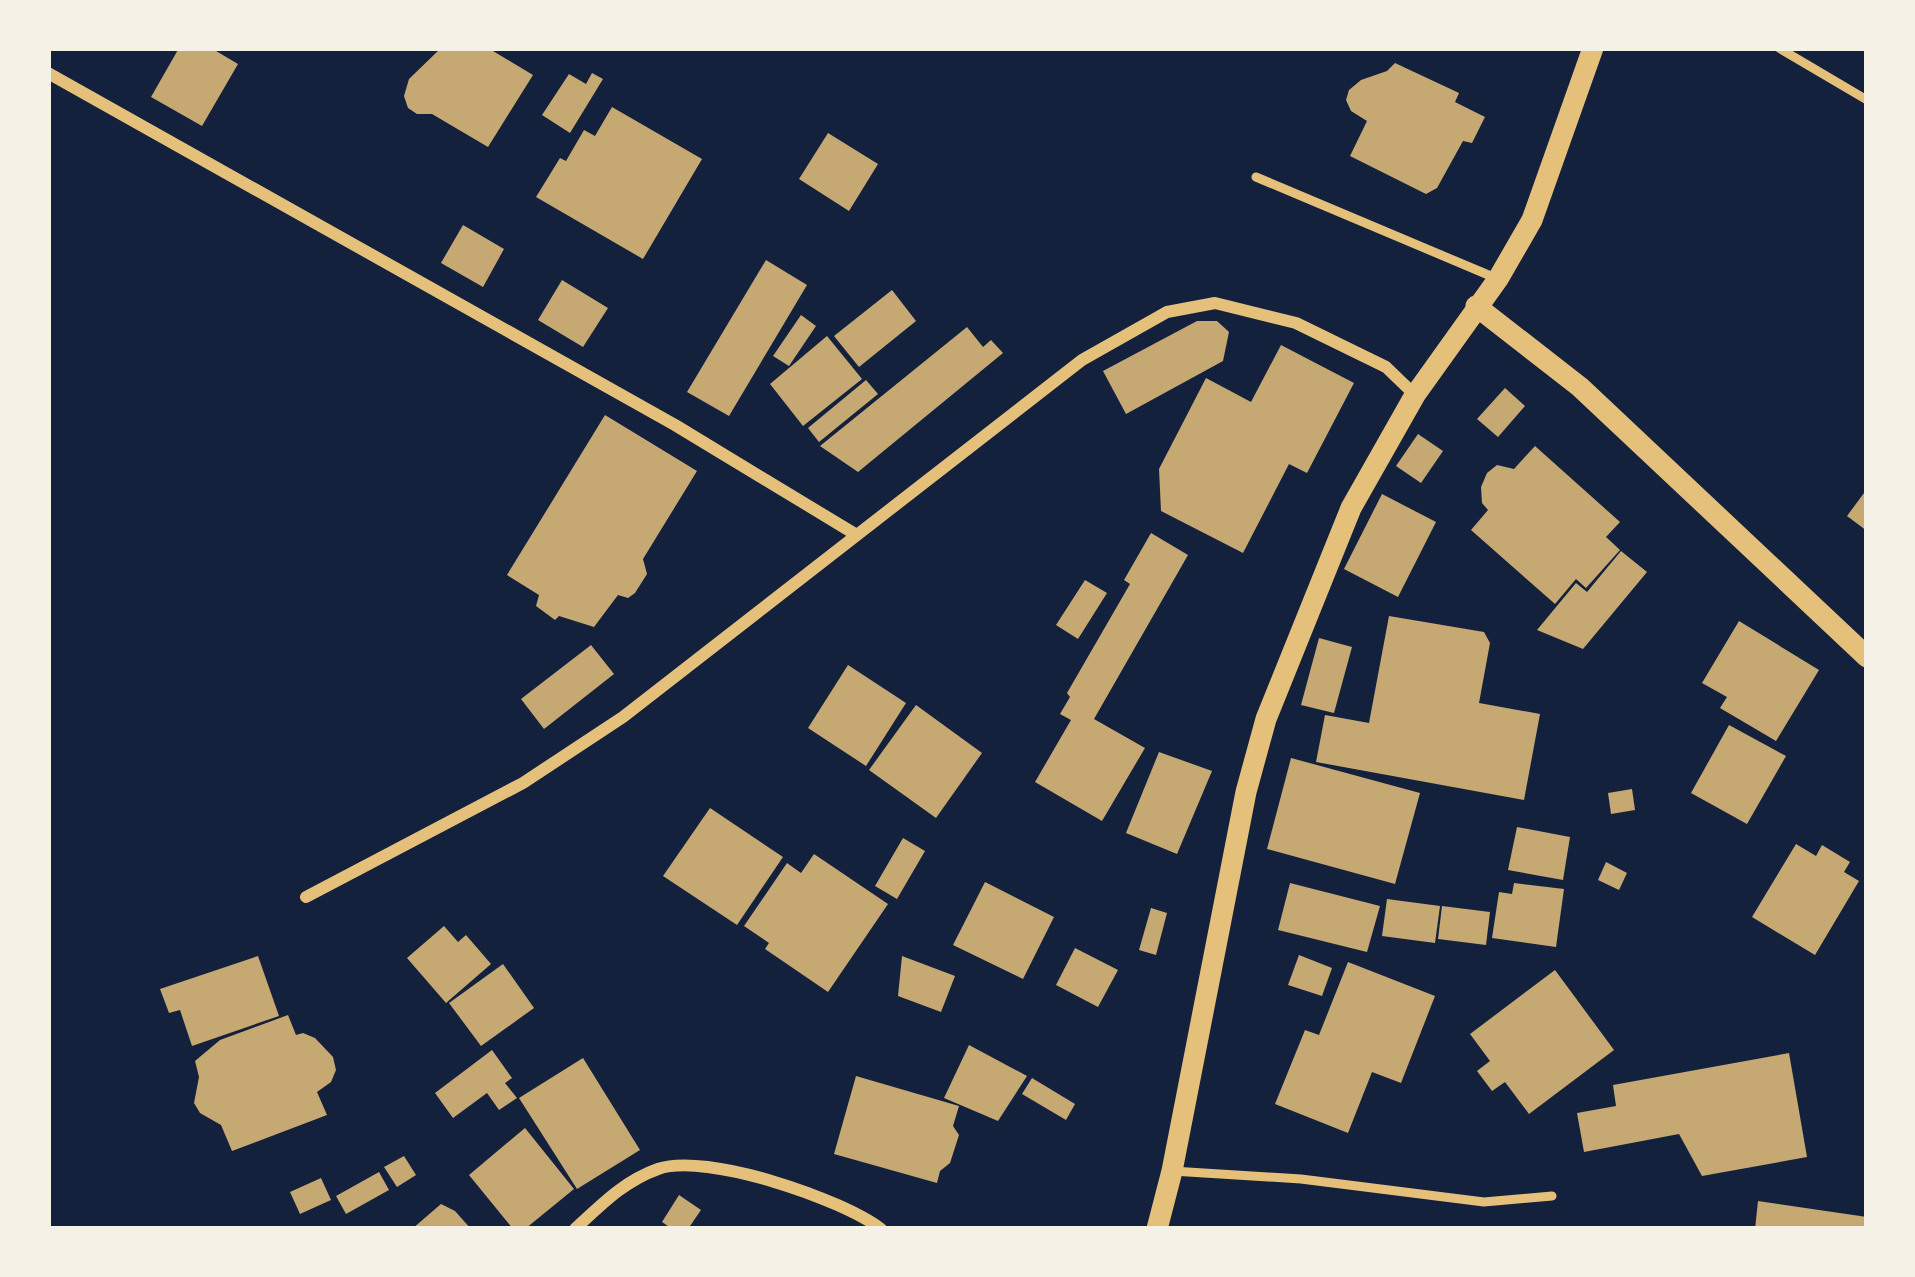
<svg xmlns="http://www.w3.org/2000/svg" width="1915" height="1277" font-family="Arial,sans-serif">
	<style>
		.building { fill: #c6a872 }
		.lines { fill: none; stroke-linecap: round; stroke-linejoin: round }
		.service { stroke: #e5c07b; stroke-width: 9 }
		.minor { stroke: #e5c07b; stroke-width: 12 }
		.tertiary { stroke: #e5c07b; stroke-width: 21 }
	</style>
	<rect width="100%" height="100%" fill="#14213d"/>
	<!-- building -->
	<g class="building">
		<polygon points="179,48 211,48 238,64 202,126 151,97"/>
		<polygon points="441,48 488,48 533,75 488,147 432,114 417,114 408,108 404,96 409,79"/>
		<polygon points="1395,63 1459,93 1455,102 1485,117 1472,143 1463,141 1437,188 1426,194 1350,156 1367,121 1351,111 1346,100 1349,90 1361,80 1387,71"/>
		<polygon points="592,73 603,79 570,133 542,115 569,74 586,84"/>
		<polygon points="612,107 702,159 643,259 536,197 560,158 566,161 584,130 595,136"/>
		<polygon points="828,133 878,164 849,211 799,179"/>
		<polygon points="463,225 504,249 483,287 441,263"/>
		<polygon points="766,260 807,285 729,416 687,392"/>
		<polygon points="562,280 608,308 583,347 538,320"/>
		<polygon points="892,290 916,321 859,367 834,336"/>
		<polygon points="801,315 816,326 789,366 773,356"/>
		<polygon points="1197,321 1217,321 1229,332 1223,361 1126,414 1103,371"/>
		<polygon points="967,327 983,347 991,340 1003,353 858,472 820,446"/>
		<polygon points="827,336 862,379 803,426 770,384"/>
		<polygon points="1281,345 1354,383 1307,473 1289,464 1243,553 1161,511 1159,469 1206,378 1251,402"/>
		<polygon points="866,380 878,394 819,442 808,428"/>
		<polygon points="1505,388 1525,406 1498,437 1477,419"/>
		<polygon points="605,415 697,471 643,559 647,574 635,593 628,598 618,595 594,627 559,616 555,620 536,606 539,595 507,575"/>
		<polygon points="1418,434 1443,451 1421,483 1396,466"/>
		<polygon points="1535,446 1620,522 1606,537 1620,550 1586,588 1576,579 1555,604 1471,530 1488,510 1482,503 1481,487 1487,473 1497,465 1514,469"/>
		<polygon points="1867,489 1867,531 1847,516"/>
		<polygon points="1382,494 1436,522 1398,597 1344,569"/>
		<polygon points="1151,533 1188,555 1094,719 1145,748 1102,821 1035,782 1071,720 1060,714 1070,697 1067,693 1130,584 1124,580"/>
		<polygon points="1621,551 1647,572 1583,649 1537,630 1576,583 1587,592"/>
		<polygon points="1085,580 1107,593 1078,639 1056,625"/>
		<polygon points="1389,616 1484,632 1490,643 1479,703 1540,714 1524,800 1316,762 1325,715 1369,723"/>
		<polygon points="1739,621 1819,670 1776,741 1720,708 1727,697 1702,683"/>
		<polygon points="1319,638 1352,647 1334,713 1301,705"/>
		<polygon points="591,645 614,674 544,729 521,699"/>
		<polygon points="848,665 906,703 866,766 808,728"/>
		<polygon points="916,705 982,753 936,818 869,770"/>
		<polygon points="1729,725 1786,756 1747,824 1691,793"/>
		<polygon points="1159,752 1212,771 1177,854 1126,833"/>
		<polygon points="1291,758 1420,793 1395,884 1267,849"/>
		<polygon points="1632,789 1635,810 1611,814 1608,793"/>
		<polygon points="710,808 783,857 737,925 663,876"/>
		<polygon points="1517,827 1570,837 1563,880 1508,870"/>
		<polygon points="903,838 925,851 897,899 875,886"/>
		<polygon points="1796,844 1816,856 1822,845 1850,862 1844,872 1859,881 1815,955 1752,917"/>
		<polygon points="814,854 888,904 828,992 765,949 769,943 744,926 787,863 801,873"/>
		<polygon points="1606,862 1627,873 1619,890 1598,880"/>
		<polygon points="985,882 1054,917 1023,979 953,945"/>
		<polygon points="1290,883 1380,906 1367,952 1278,930"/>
		<polygon points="1514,883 1564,889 1556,947 1492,938 1499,892 1512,894"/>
		<polygon points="1387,899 1440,906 1435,943 1382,936"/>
		<polygon points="1442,906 1490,912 1486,945 1438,939"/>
		<polygon points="1151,908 1167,913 1156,955 1139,950"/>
		<polygon points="444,926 458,942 466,935 491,964 446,1003 407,958"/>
		<polygon points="1075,948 1118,970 1098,1007 1056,985"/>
		<polygon points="1299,955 1332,968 1322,996 1288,985"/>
		<polygon points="258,956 279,1016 192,1046 180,1010 169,1013 160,989"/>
		<polygon points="902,956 955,976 941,1012 898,996"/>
		<polygon points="1348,962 1435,996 1401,1083 1372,1072 1348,1133 1275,1104 1305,1030 1319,1035"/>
		<polygon points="503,964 534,1008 481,1046 449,1003"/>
		<polygon points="1555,970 1614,1050 1529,1114 1505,1082 1492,1091 1477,1071 1490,1061 1470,1034"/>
		<polygon points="288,1015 296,1035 303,1033 315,1038 333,1057 336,1070 331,1082 317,1092 327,1115 232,1151 221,1125 200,1113 194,1103 199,1077 195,1061 220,1040"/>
		<polygon points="969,1045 1027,1076 998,1121 944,1098"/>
		<polygon points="492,1050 512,1078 505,1083 517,1098 499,1110 487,1093 453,1118 435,1093"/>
		<polygon points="1789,1053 1807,1157 1702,1176 1679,1134 1584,1152 1577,1113 1616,1106 1613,1085"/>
		<polygon points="583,1058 640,1150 577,1189 519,1098"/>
		<polygon points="856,1076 959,1106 953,1126 959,1135 950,1163 940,1171 937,1183 834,1154"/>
		<polygon points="1032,1078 1075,1104 1066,1120 1022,1094"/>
		<polygon points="525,1128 574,1189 525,1229 513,1229 469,1175"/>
		<polygon points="404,1156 416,1175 397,1187 384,1167"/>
		<polygon points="379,1172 389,1190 346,1214 336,1196"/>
		<polygon points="321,1178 331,1200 300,1214 290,1192"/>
		<polygon points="679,1195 701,1210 688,1229 672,1229 662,1222"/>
		<polygon points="1758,1201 1867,1217 1867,1229 1755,1229"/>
		<polygon points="441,1204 455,1211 471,1229 412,1229"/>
	</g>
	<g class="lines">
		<!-- service -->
		<g class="service">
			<polyline points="1779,48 1867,100"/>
			<polyline points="1256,177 1498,279"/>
			<polyline points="1172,1171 1301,1179 1484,1202 1552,1196"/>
		</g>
		<!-- minor -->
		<g class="minor">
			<polyline points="48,73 675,425 855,534"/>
			<polyline points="306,897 523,783 623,717 1082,360 1167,312 1215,303 1296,323 1386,367 1415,395"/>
			<path d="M575 1229C601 1205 624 1181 658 1169 706 1152 842 1199 881 1229"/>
		</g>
		<!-- tertiary -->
		<g class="tertiary">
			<polyline points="1476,306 1580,387 1867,657"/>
			<polyline points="1157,1229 1172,1171 1246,792 1266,719 1351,508 1415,395 1498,279 1532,220 1593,48"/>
		</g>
	</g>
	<!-- border -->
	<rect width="1915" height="1277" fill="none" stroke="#f6f1e7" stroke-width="102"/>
</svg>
